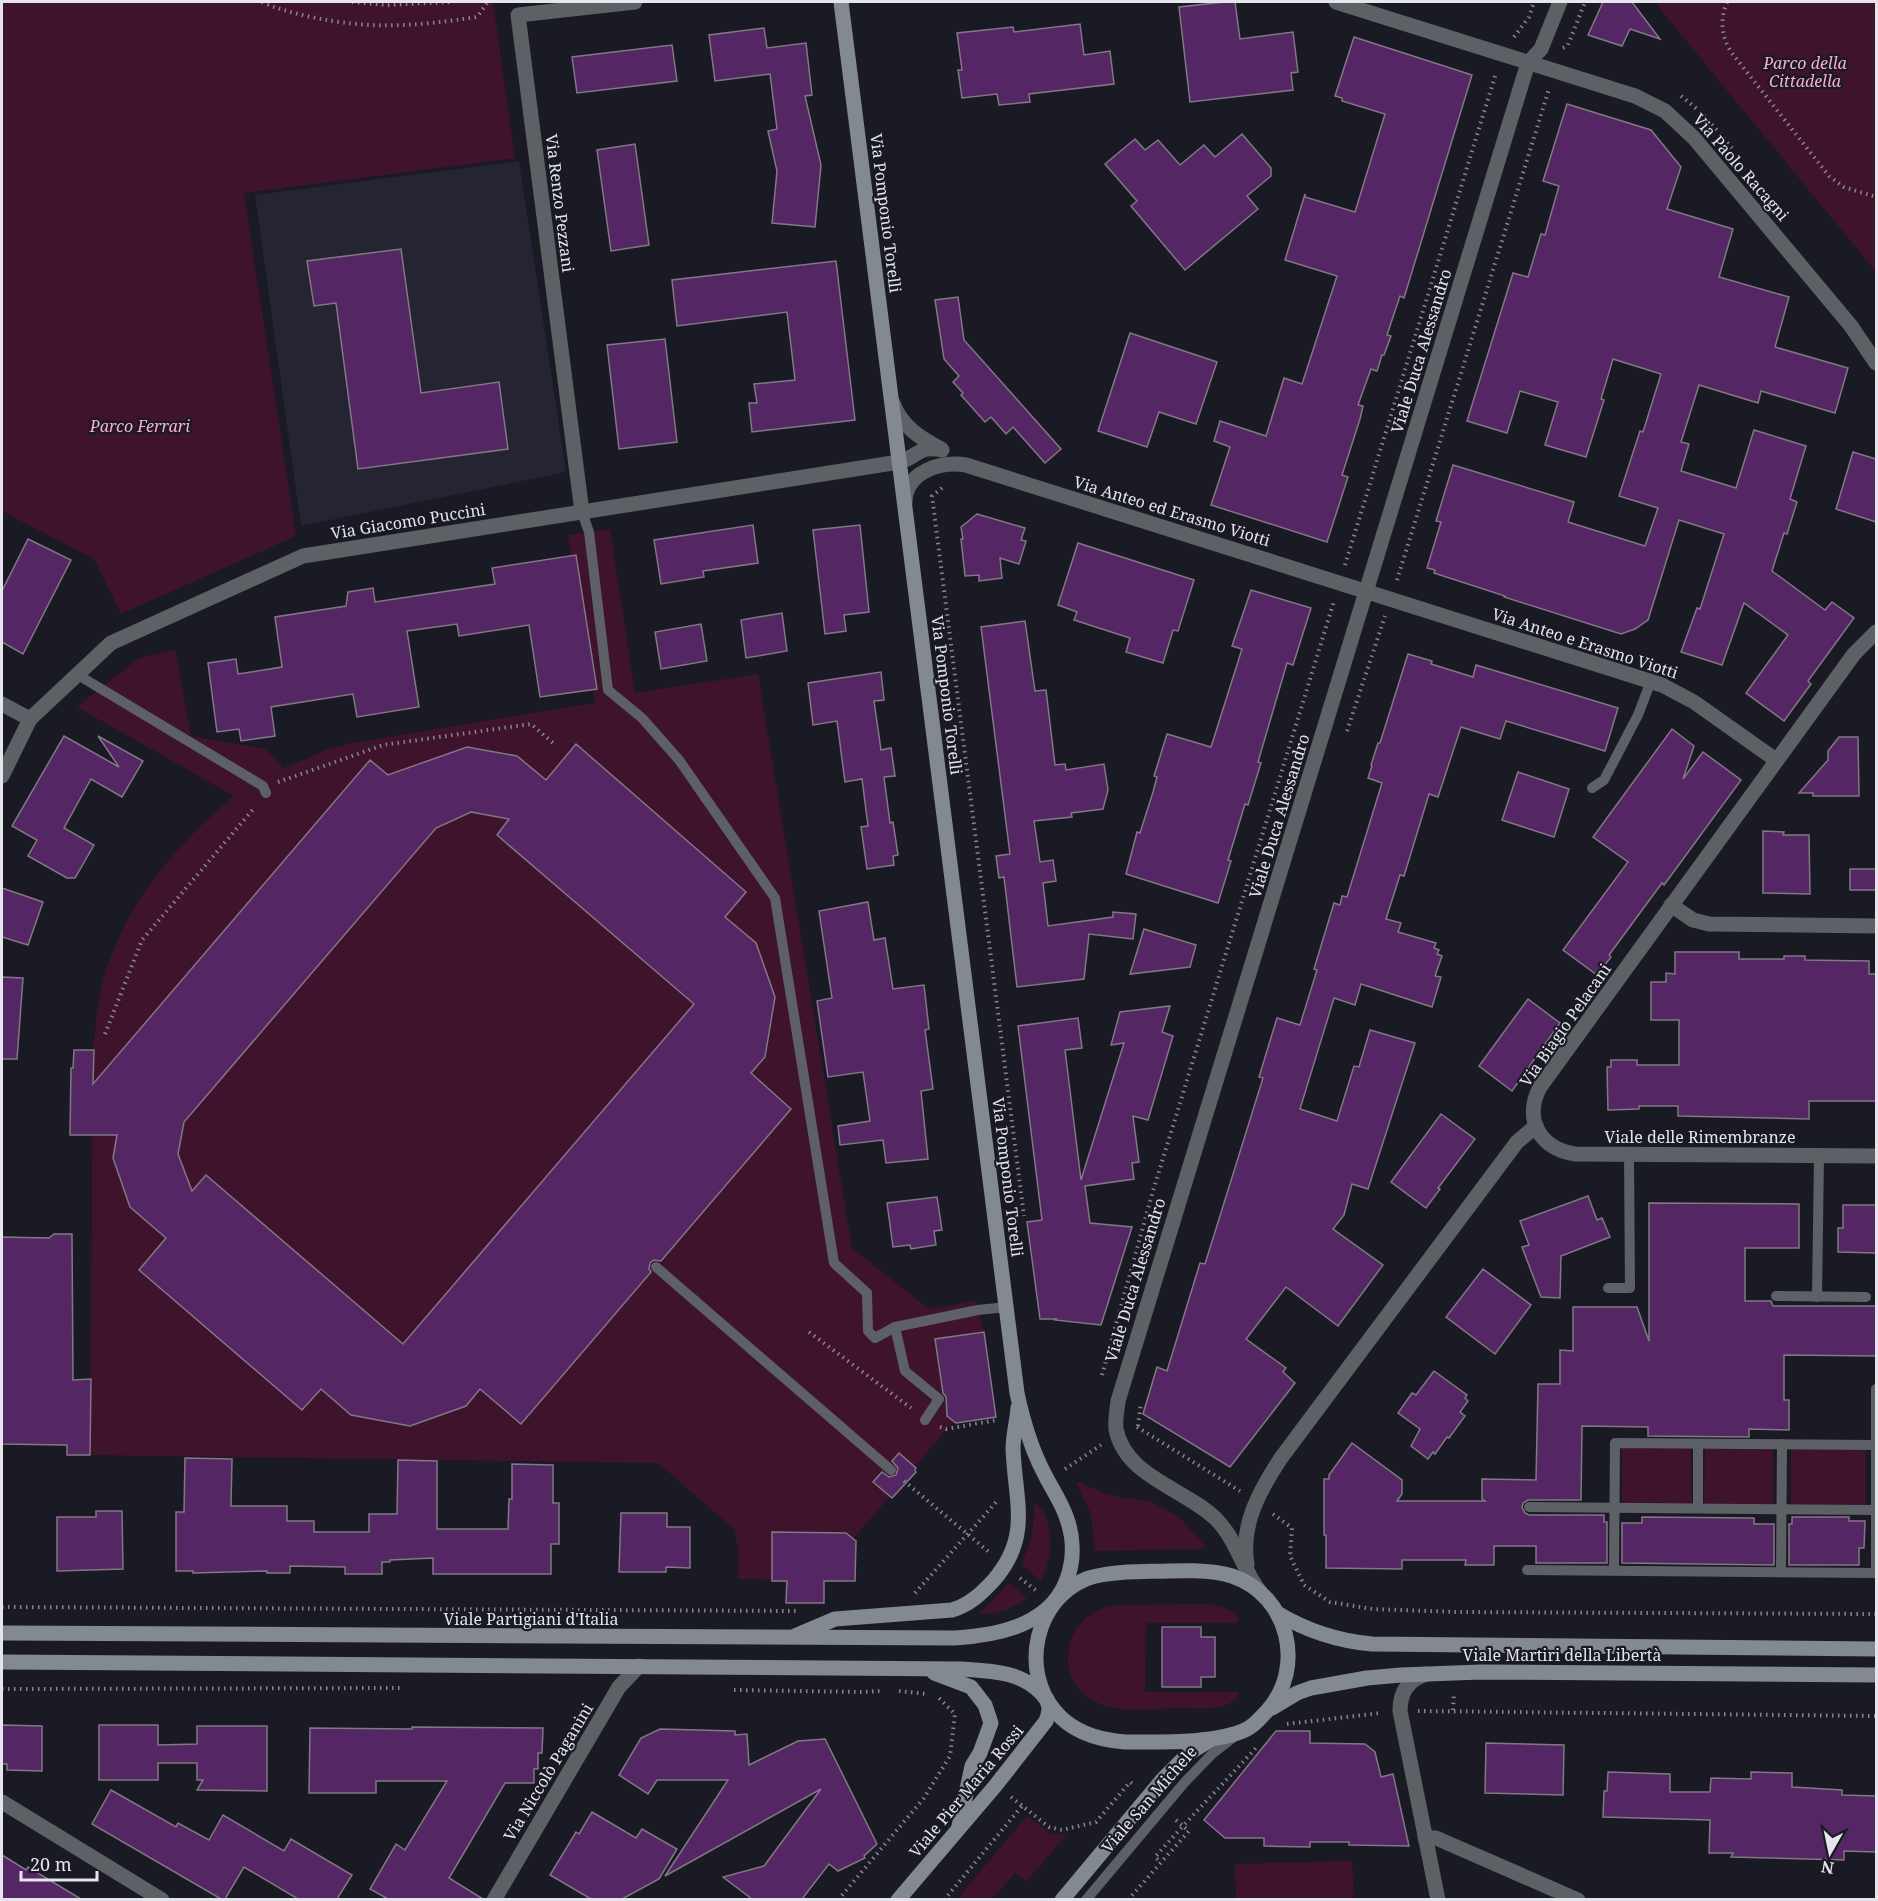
<svg xmlns="http://www.w3.org/2000/svg" width="1878" height="1901" font-family="'Noto Serif',serif">
	<style>
		.built { fill: #242433 }
		.green { fill: #3f132c }
		.building { fill: #542664; stroke: #807883; stroke-width: 1.5; fill-rule: evenodd }
		.lines { fill: none; stroke-linecap: round; stroke-linejoin: round }
		.path { stroke: #86868e; stroke-width: 4; stroke-dasharray: 1.5 4.5; stroke-linecap: butt }
		.lane { stroke: #5d6166; stroke-width: 10 }
		.street { stroke: #5d6166; stroke-width: 15 }
		.secondary { stroke: #838990; stroke-width: 15 }
		.labels { text-anchor: middle; dominant-baseline: central; stroke-width: 4.5; stroke-linejoin: round; paint-order: stroke }
		.park-label { font-size: 16px; font-style: italic; fill: #ffa9d4; stroke: #1a1a24 }
		.street-label { font-size: 16px; fill: #e5e5ec; stroke: #1a1a24 }
	</style>
	<rect width="100%" height="100%" fill="#1a1a24"/>
	<!-- built -->
	<polygon class="built" points="519,161 566,472 301,526 255,195"/>
	<!-- green -->
	<g class="green">
		<polygon points="2,2 493,2 515,158 244,193 296,536 121,614 94,559 2,511"/>
		<polygon points="1661,2 1876,2 1876,272 1656,4"/>
		<path d="M610 529 635 693 758 674 852 1248 929 1309 976 1301 984 1332 935 1340 947 1416 954 1421 915 1466 916 1472 912 1477 909 1476 900 1487 902 1489 896 1496H890L853 1539 856 1541 855 1578 852 1581 738 1579V1548L734 1529 658 1463 90 1455 93 1048C96 1027 97 1005 102 985 122 907 174 847 234 796L77 707 139 658 175 650 191 736 265 749 285 770V768L326 750 352 743 595 703 568 535Z"/>
		<polygon points="1622,1448 1691,1448 1692,1504 1622,1503"/>
		<polygon points="1705,1448 1773,1449 1773,1504 1704,1503"/>
		<polygon points="1791,1449 1866,1450 1866,1505 1791,1504"/>
		<polygon points="1078,1482 1101,1492 1123,1498 1149,1501 1179,1517 1205,1546 1203,1549 1095,1551 1091,1514 1076,1483"/>
		<path d="M1035 1503C1057 1521 1052 1558 1041 1581L1022 1565 1032 1536Z"/>
		<path d="M1009 1583 1027 1598C1015 1607 996 1616 980 1613Z"/>
		<path d="M1208 1604C1220 1605 1229 1609 1238 1615V1623H1146L1145 1692H1238V1698C1220 1712 1198 1708 1176 1708 1152 1709 1121 1714 1098 1703 1048 1680 1065 1609 1118 1605Z"/>
		<polygon points="1027,1816 1051,1834 1067,1834 1026,1882 1015,1873 992,1899 957,1899"/>
		<polygon points="1352,1861 1354,1899 1236,1899 1235,1864"/>
	</g>
	<!-- building -->
	<g class="building">
		<polygon points="1225,2 1235,2 1240,39 1293,32 1298,72 1291,73 1293,90 1190,102 1179,7"/>
		<polygon points="1603,2 1632,2 1660,39 1630,29 1622,46 1588,35"/>
		<polygon points="1080,24 1084,55 1110,51 1114,84 1029,94 1030,102 999,105 997,94 962,98 958,70 962,70 957,33 1013,27 1014,32"/>
		<polygon points="764,28 767,48 806,43 812,95 805,96 821,165 815,227 772,223 777,171 768,131 777,129 770,74 715,81 709,35"/>
		<polygon points="1354,37 1472,75 1404,298 1400,296 1387,335 1391,336 1384,355 1382,355 1377,371 1371,369 1358,405 1363,406 1360,419 1342,475 1348,477 1327,542 1211,505 1230,447 1214,441 1220,421 1266,436 1284,378 1302,384 1337,276 1285,260 1305,194 1305,197 1355,212 1385,114 1342,101 1342,98 1335,96"/>
		<polygon points="672,45 677,81 577,93 572,57"/>
		<polygon points="1567,104 1651,130 1681,167 1667,209 1733,229 1719,277 1789,297 1775,347 1848,368 1835,413 1761,391 1758,403 1699,385 1681,442 1689,444 1681,471 1736,488 1754,430 1806,446 1790,499 1797,502 1787,534 1784,533 1772,571 1825,610 1832,602 1854,618 1808,681 1811,684 1784,721 1746,693 1788,635 1744,603 1722,665 1681,652 1697,608 1700,609 1724,534 1679,520 1648,620 1635,629 1621,634 1504,597 1505,596 1434,573 1435,570 1427,568 1441,522 1436,521 1453,465 1574,502 1568,522 1645,546 1658,508 1619,496 1640,431 1643,432 1661,374 1613,359 1601,399 1604,400 1586,457 1545,445 1558,402 1520,391 1507,433 1467,421 1513,273 1528,277 1541,234 1545,235 1559,186 1543,181"/>
		<polygon points="1242,134 1271,168 1271,176 1247,196 1258,209 1185,270 1131,206 1137,201 1105,164 1135,139 1145,150 1158,140 1180,165 1204,145 1215,157"/>
		<polygon points="635,144 649,245 611,251 597,150"/>
		<polygon points="401,249 421,393 499,382 508,449 358,469 336,303 314,306 307,261"/>
		<polygon points="836,261 855,420 752,432 749,403 757,403 754,384 795,380 787,312 677,326 672,280"/>
		<polygon points="958,297 964,340 1061,449 1045,463 1013,427 1006,434 991,417 985,422 961,395 963,393 953,382 959,376 944,359 935,300"/>
		<polygon points="1130,333 1217,362 1196,424 1159,412 1147,447 1098,431"/>
		<polygon points="665,339 677,442 619,449 607,345"/>
		<polygon points="1853,452 1876,459 1876,522 1836,509"/>
		<polygon points="977,514 1025,528 1021,540 1026,541 1019,564 1000,558 1002,578 979,581 979,575 965,576 961,539 963,539 961,527"/>
		<polygon points="753,525 758,563 703,571 704,577 661,584 654,540"/>
		<polygon points="860,525 869,612 844,615 846,631 825,634 813,530"/>
		<polygon points="28,539 71,560 23,654 2,642 2,591"/>
		<polygon points="1078,543 1194,580 1178,631 1173,630 1163,663 1126,652 1130,638 1074,620 1077,612 1058,605"/>
		<polygon points="576,555 597,689 540,697 529,625 459,636 457,624 407,631 419,707 357,717 353,694 271,707 275,736 241,741 239,729 217,732 208,663 236,659 238,674 282,667 275,617 346,606 348,592 373,588 375,602 495,584 492,568"/>
		<polygon points="1251,590 1311,608 1293,665 1287,663 1258,762 1261,763 1248,805 1245,804 1228,860 1231,861 1218,903 1126,874 1137,832 1140,833 1153,792 1157,777 1154,776 1167,734 1211,747 1242,649 1232,646"/>
		<polygon points="782,613 787,651 746,658 741,620"/>
		<polygon points="1025,621 1035,691 1046,690 1055,765 1065,764 1066,770 1104,764 1108,790 1103,809 1071,813 1072,817 1034,821 1040,862 1053,860 1056,881 1043,883 1048,926 1113,917 1113,912 1136,914 1133,939 1089,934 1084,979 1017,987 1004,877 999,878 996,856 1010,854 981,627"/>
		<polygon points="701,624 707,661 661,669 655,632"/>
		<polygon points="1408,654 1432,661 1431,664 1473,677 1476,665 1618,708 1605,751 1506,721 1500,739 1461,727 1438,797 1429,794 1404,876 1400,875 1386,919 1401,923 1398,932 1436,943 1434,948 1439,950 1437,954 1442,956 1435,976 1441,977 1432,1007 1361,984 1355,1005 1334,998 1300,1109 1337,1121 1354,1066 1359,1067 1370,1030 1415,1043 1368,1189 1352,1184 1344,1215 1333,1229 1383,1265 1338,1326 1286,1287 1246,1339 1286,1368 1283,1372 1295,1383 1230,1467 1143,1414 1157,1367 1167,1371 1200,1263 1205,1264 1263,1078 1259,1077 1277,1018 1300,1025 1317,970 1314,969 1334,903 1340,905 1342,896 1347,897 1382,783 1368,778 1372,766 1371,765 1378,743 1380,743"/>
		<polygon points="881,672 884,700 874,701 881,750 891,748 895,776 884,777 890,823 893,822 898,855 893,856 894,865 867,869 861,827 868,826 862,779 845,782 837,721 813,725 808,683"/>
		<polygon points="1672,729 1694,746 1683,779 1703,752 1741,780 1664,885 1662,883 1609,955 1611,957 1597,975 1563,950 1628,862 1593,837"/>
		<polygon points="64,736 119,767 98,736 143,761 122,797 91,779 64,828 94,845 75,878 67,878 28,856 37,840 12,826"/>
		<polygon points="1839,737 1858,737 1859,796 1813,796 1813,793 1799,793 1828,760 1828,751"/>
		<path d="M576 744 746 892 725 917 756 943 775 997 765 1057 751 1073 791 1109 661 1261 654 1260 650 1263 649 1269 651 1272 521 1424 480 1389 466 1406 410 1426 351 1415 321 1389 302 1410 139 1270 166 1238 130 1207 113 1158 117 1135H70L71 1068H73L74 1050H94L93 1084 370 760 388 775 467 747 517 756 546 780ZM471 812 509 819 497 835 694 1004 403 1344 206 1175 192 1191 178 1154 184 1122 436 828Z"/>
		<polygon points="1518,772 1569,789 1554,837 1502,820"/>
		<polygon points="1763,831 1784,832 1783,835 1809,835 1810,894 1763,893"/>
		<rect x="1850" y="869" width="26" height="21"/>
		<polygon points="2,888 43,902 28,945 2,937"/>
		<polygon points="868,902 874,940 885,938 893,989 924,985 929,1029 925,1030 933,1089 921,1091 928,1159 886,1163 883,1140 840,1145 838,1126 870,1121 863,1072 828,1077 817,1001 832,998 819,911"/>
		<polygon points="1144,929 1196,945 1190,967 1130,974"/>
		<polygon points="1675,952 1739,952 1739,959 1784,959 1784,956 1805,956 1805,960 1869,961 1869,974 1876,974 1876,1101 1809,1101 1809,1119 1678,1116 1678,1106 1639,1106 1639,1109 1608,1110 1607,1067 1611,1067 1611,1060 1637,1060 1637,1065 1679,1065 1679,1020 1651,1020 1651,982 1666,982 1666,973 1675,974"/>
		<polygon points="2,977 23,978 17,1059 2,1059"/>
		<polygon points="1528,999 1560,1023 1512,1091 1479,1066"/>
		<polygon points="1170,1006 1162,1032 1173,1036 1148,1120 1133,1116 1139,1162 1132,1163 1134,1179 1085,1186 1090,1223 1132,1227 1101,1325 1055,1320 1056,1319 1040,1319 1027,1222 1042,1220 1018,1026 1078,1018 1082,1048 1065,1050 1081,1180 1124,1043 1111,1045 1120,1012"/>
		<polygon points="1441,1114 1475,1139 1438,1188 1440,1189 1426,1208 1391,1182"/>
		<polygon points="1588,1196 1597,1220 1602,1218 1610,1237 1561,1256 1560,1298 1541,1297 1522,1247 1529,1245 1520,1221"/>
		<polygon points="937,1197 942,1230 934,1231 936,1245 911,1249 910,1245 893,1247 887,1203"/>
		<polygon points="1649,1203 1799,1204 1799,1248 1745,1248 1745,1301 1771,1301 1773,1306 1876,1306 1876,1356 1784,1355 1784,1400 1789,1400 1789,1430 1749,1429 1749,1437 1648,1436 1648,1427 1582,1426 1581,1500 1528,1500 1523,1503 1522,1508 1525,1513 1529,1515 1604,1515 1604,1522 1607,1522 1607,1563 1536,1563 1536,1546 1494,1546 1494,1565 1465,1565 1466,1560 1402,1560 1402,1569 1326,1568 1326,1535 1324,1535 1324,1479 1329,1479 1329,1475 1352,1443 1402,1480 1402,1494 1397,1501 1485,1501 1482,1499 1482,1479 1536,1480 1538,1384 1560,1384 1560,1350 1573,1351 1573,1307 1637,1307 1649,1341"/>
		<polygon points="1843,1205 1876,1205 1876,1253 1838,1252 1838,1228 1843,1228"/>
		<polygon points="54,1234 72,1234 73,1380 91,1379 90,1455 67,1455 67,1445 2,1444 2,1237 49,1238"/>
		<polygon points="1483,1269 1531,1305 1495,1354 1446,1317"/>
		<polygon points="984,1332 996,1417 956,1423 947,1416 946,1397 943,1393 935,1339"/>
		<polygon points="1434,1371 1467,1395 1465,1398 1468,1401 1460,1412 1465,1416 1449,1438 1447,1437 1435,1454 1433,1452 1428,1459 1411,1446 1420,1429 1398,1413 1412,1393 1416,1395"/>
		<polygon points="899,1453 916,1468 915,1470 916,1472 892,1498 873,1482 882,1472 889,1477 896,1475 898,1468 892,1461"/>
		<polygon points="185,1458 232,1459 231,1506 287,1506 287,1521 314,1521 314,1532 369,1532 369,1514 397,1514 398,1460 437,1461 437,1529 508,1529 509,1499 512,1499 512,1464 553,1465 553,1503 559,1503 559,1544 551,1544 551,1574 433,1574 433,1558 390,1560 390,1562 382,1562 382,1574 345,1574 345,1567 290,1566 290,1573 267,1573 267,1571 193,1573 193,1571 176,1571 176,1512 184,1512"/>
		<polygon points="96,1511 122,1511 123,1569 57,1571 57,1517 96,1517"/>
		<polygon points="621,1513 667,1513 667,1527 690,1527 690,1568 666,1567 666,1572 619,1572"/>
		<polygon points="1642,1517 1754,1518 1754,1524 1774,1524 1774,1565 1622,1563 1622,1523 1642,1523"/>
		<polygon points="1792,1517 1849,1517 1849,1521 1865,1521 1864,1548 1859,1548 1859,1565 1789,1565 1789,1524 1792,1524"/>
		<polygon points="772,1532 846,1533 856,1541 855,1581 824,1581 824,1603 786,1603 787,1581 772,1581"/>
		<polygon points="1162,1627 1201,1627 1201,1637 1215,1637 1215,1677 1201,1677 1201,1687 1162,1687"/>
		<polygon points="2,1725 42,1726 42,1771 7,1770 7,1764 2,1764"/>
		<polygon points="99,1725 158,1725 158,1745 197,1744 197,1726 267,1726 267,1791 197,1790 203,1780 197,1780 197,1763 158,1763 158,1780 99,1780"/>
		<polygon points="412,1727 543,1728 542,1753 538,1753 538,1769 534,1769 534,1783 505,1783 449,1878 483,1899 388,1899 370,1889 396,1844 405,1850 447,1781 376,1781 376,1793 309,1793 310,1728 412,1729"/>
		<polygon points="660,1729 735,1731 735,1735 747,1734 749,1765 798,1741 825,1739 877,1844 864,1856 865,1858 838,1871 829,1864 802,1899 752,1899 723,1877 764,1866 821,1789 665,1876 728,1780 657,1780 648,1794 619,1775 641,1738"/>
		<polygon points="1276,1731 1310,1731 1310,1743 1365,1744 1375,1752 1381,1777 1393,1774 1409,1846 1349,1845 1349,1842 1310,1842 1310,1847 1264,1846 1264,1838 1225,1838 1204,1820"/>
		<polygon points="1486,1743 1564,1745 1563,1795 1485,1793"/>
		<polygon points="1608,1772 1670,1774 1670,1792 1710,1792 1711,1778 1751,1779 1751,1772 1792,1773 1792,1787 1842,1790 1842,1795 1876,1796 1876,1852 1844,1851 1844,1860 1731,1857 1733,1853 1709,1853 1710,1820 1603,1817 1604,1791 1607,1791"/>
		<polygon points="111,1790 176,1827 178,1823 209,1840 223,1815 284,1851 291,1839 352,1875 337,1899 298,1899 244,1867 225,1899 221,1899 92,1824"/>
		<polygon points="592,1812 636,1838 642,1829 677,1849 659,1879 622,1899 591,1899 550,1875 576,1832 579,1834"/>
		<polygon points="2,1855 26,1870 28,1867 81,1899 2,1899"/>
	</g>
	<g class="lines">
		<!-- path -->
		<g class="path">
			<path d="M262 2C277 9 294 13 311 17 372 30 416 26 477 17L488 2"/>
			<polyline points="352,2 387,5 451,2"/>
			<path d="M1727 2C1720 19 1721 36 1731 52L1829 176 1844 187 1876 197"/>
			<polyline points="1514,37 1529,17 1534,2"/>
			<polyline points="1563,48 1568,45 1585,2"/>
			<polyline points="1681,96 1703,114 1732,148"/>
			<polyline points="942,488 932,496 1024,1216"/>
			<polyline points="1345,565 1496,73"/>
			<polyline points="1397,580 1549,89"/>
			<polyline points="1347,731 1385,616"/>
			<polyline points="278,782 383,745 531,724 553,743"/>
			<polyline points="105,1034 142,940 255,807"/>
			<polyline points="809,1332 911,1408"/>
			<polyline points="1102,1375 1153,1191 1334,601"/>
			<polyline points="1138,1426 1141,1403"/>
			<polyline points="940,1427 946,1429 997,1420"/>
			<polyline points="1137,1427 1240,1491"/>
			<polyline points="1065,1469 1101,1445"/>
			<polyline points="904,1481 989,1552"/>
			<polyline points="1273,1514 1292,1528 1290,1556 1304,1585 1330,1602 1372,1609 1456,1612 1876,1614"/>
			<polyline points="1020,1578 1038,1592"/>
			<polyline points="915,1593 998,1500"/>
			<polyline points="2,1607 799,1611"/>
			<polyline points="2,1689 400,1688"/>
			<polyline points="734,1690 862,1692 880,1691"/>
			<polyline points="899,1691 927,1694"/>
			<polyline points="1453,1710 1454,1693"/>
			<polyline points="1418,1711 1876,1716"/>
			<polyline points="1287,1724 1381,1713"/>
			<polyline points="1011,1797 1049,1827 1062,1830 1096,1822 1130,1782 1134,1785"/>
			<polyline points="1176,1820 1183,1826 1256,1748"/>
			<polyline points="838,1900 924,1798 950,1756 955,1714 939,1698"/>
			<polyline points="944,1900 1022,1806"/>
			<polyline points="1128,1900 1189,1831 1183,1826 1155,1857 1161,1862"/>
		</g>
		<!-- lane -->
		<g class="lane">
			<polyline points="582,512 589,532 608,690 642,718 679,760 775,898 834,1263 867,1293 868,1331 875,1338 895,1327 978,1310 1007,1307"/>
			<polyline points="78,675 263,786 266,793"/>
			<polyline points="1592,788 1604,780 1638,715 1651,681"/>
			<polyline points="656,1267 891,1470"/>
			<polyline points="1608,1288 1630,1288 1629,1155"/>
			<polyline points="1776,1296 1866,1297"/>
			<polyline points="1817,1297 1819,1156"/>
			<polyline points="895,1327 905,1371 939,1399 925,1420"/>
			<polyline points="1529,1507 1876,1510"/>
			<polyline points="1698,1508 1698,1444"/>
			<polyline points="1527,1570 1876,1573"/>
			<polyline points="1614,1570 1615,1443 1876,1445"/>
			<polyline points="1781,1572 1782,1444"/>
			<polyline points="1876,1573 1876,1389"/>
			<polyline points="1086,1900 1184,1783 1212,1754 1235,1736"/>
		</g>
		<!-- street -->
		<g class="street">
			<polyline points="1336,2 1635,96 1665,111 1694,138 1851,326 1876,363"/>
			<path d="M893 403C901 426 920 438 941 449"/>
			<path d="M905 503C905 472 940 461 966 465L1662 685 1694 702 1776 760"/>
			<polyline points="582,512 518,15 635,2"/>
			<path d="M1876 632 1854 654 1540 1087C1523 1119 1540 1149 1575 1154L1876 1156"/>
			<polyline points="2,704 30,719"/>
			<path d="M2 776 30 719 111 643 303 556 899 462C919 457 917 445 942 450"/>
			<polyline points="1671,905 1693,920 1709,924 1876,926"/>
			<path d="M1247 1564C1240 1525 1260 1490 1281 1458L1517 1142 1536 1126"/>
			<path d="M1261 1593C1243 1571 1237 1540 1216 1519 1186 1489 1125 1477 1116 1429 1115 1420 1117 1410 1118 1401L1528 63 1541 49 1560 2"/>
			<path d="M1427 1674C1408 1679 1400 1692 1400 1711L1438 1900"/>
			<polyline points="2,1802 162,1900"/>
			<polyline points="1425,1838 1436,1838 1578,1900"/>
			<polyline points="494,1900 619,1687 639,1666"/>
		</g>
		<!-- secondary -->
		<g class="secondary">
			<path d="M1127 1572C1157 1572 1204 1567 1232 1576 1289 1595 1306 1668 1267 1711 1261 1717 1256 1724 1247 1729 1218 1744 1158 1742 1125 1742 1099 1740 1072 1732 1055 1711 1020 1670 1035 1600 1086 1579 1099 1574 1114 1573 1127 1572Z"/>
			<path d="M1277 1613C1307 1631 1337 1641 1372 1644L1876 1649"/>
			<path d="M2 1633 955 1638C1001 1635 1055 1624 1069 1573 1074 1556 1073 1536 1067 1519 1062 1503 1052 1489 1045 1475 1031 1449 1023 1421 1017 1393L841 2"/>
			<path d="M795 1636 835 1619 952 1610C969 1605 981 1594 993 1581 1032 1537 1015 1501 1013 1449 1013 1435 1017 1421 1018 1408"/>
			<path d="M2 1662 961 1669C989 1671 1020 1671 1040 1692 1050 1702 1051 1709 1046 1721L996 1785 898 1900"/>
			<polyline points="934,1673 971,1687 985,1705 991,1723 980,1753 972,1766 959,1826"/>
			<polyline points="1272,1708 1297,1693 1311,1688 1367,1678 1401,1675 1481,1672 1876,1675"/>
			<polyline points="1062,1900 1163,1779 1189,1753 1210,1740"/>
		</g>
	</g>
	<g class="labels">
		<!-- park labels -->
		<g class="park-label">
			<text x="1805" y="63">Parco della<tspan x="1805" dy="18">Cittadella</tspan></text>
			<text x="140" y="426">Parco Ferrari</text>
		</g>
		<!-- street labels -->
		<g class="street-label">
			<text transform="translate(1741 167) rotate(49)">Via Paolo Racagni</text>
			<text transform="translate(560 203) rotate(83)">Via Renzo Pezzani</text>
			<text transform="translate(886 213) rotate(83)">Via Pomponio Torelli</text>
			<text transform="translate(1421 351) rotate(-73)">Viale Duca Alessandro</text>
			<text transform="translate(1172 511) rotate(17)">Via Anteo ed Erasmo Viotti</text>
			<text transform="translate(408 521) rotate(-9)">Via Giacomo Puccini</text>
			<text transform="translate(1585 643) rotate(18)">Via Anteo e Erasmo Viotti</text>
			<text transform="translate(947 695) rotate(83)">Via Pomponio Torelli</text>
			<text transform="translate(1279 816) rotate(-73)">Viale Duca Alessandro</text>
			<text transform="translate(1565 1025) rotate(-55)">Via Biagio Pelacani</text>
			<text x="1700" y="1137">Viale delle Rimembranze</text>
			<text transform="translate(1008 1177) rotate(83)">Via Pomponio Torelli</text>
			<text transform="translate(1135 1280) rotate(-73)">Viale Duca Alessandro</text>
			<text x="531" y="1619">Viale Partigiani d'Italia</text>
			<text x="1562" y="1655">Viale Martiri della Libertà</text>
			<text transform="translate(548 1772) rotate(-59)">Via Niccolò Paganini</text>
			<text transform="translate(966 1791) rotate(-50)">Viale Pier Maria Rossi</text>
			<text transform="translate(1149 1799) rotate(-49)">Viale San Michele</text>
		</g>
	</g>
	<!-- border -->
	<rect width="1878" height="1901" fill="none" stroke="#e5e5ec" stroke-width="6"/>
	<!-- north arrow -->
	<g transform="translate(1830 1853) rotate(189)" stroke="#1a1a24" stroke-width="4.5" paint-order="stroke">
	<path d="M0-4.5L10 22L0 15L-10 22Z" fill="#e5e5ec"/>
	<text y="-9" font-size="16" font-weight="bold" text-anchor="middle" fill="#e5e5ec">N</text>
	</g>
	<!-- scale -->
	<path d="M21 1871v9h76v-9" fill="none" stroke="#e5e5ec" stroke-width="3"/>
	<text x="30" y="1871" font-size="18" fill="#e5e5ec" stroke="#1a1a24" stroke-width="4.5" paint-order="stroke">20 m</text>
</svg>
